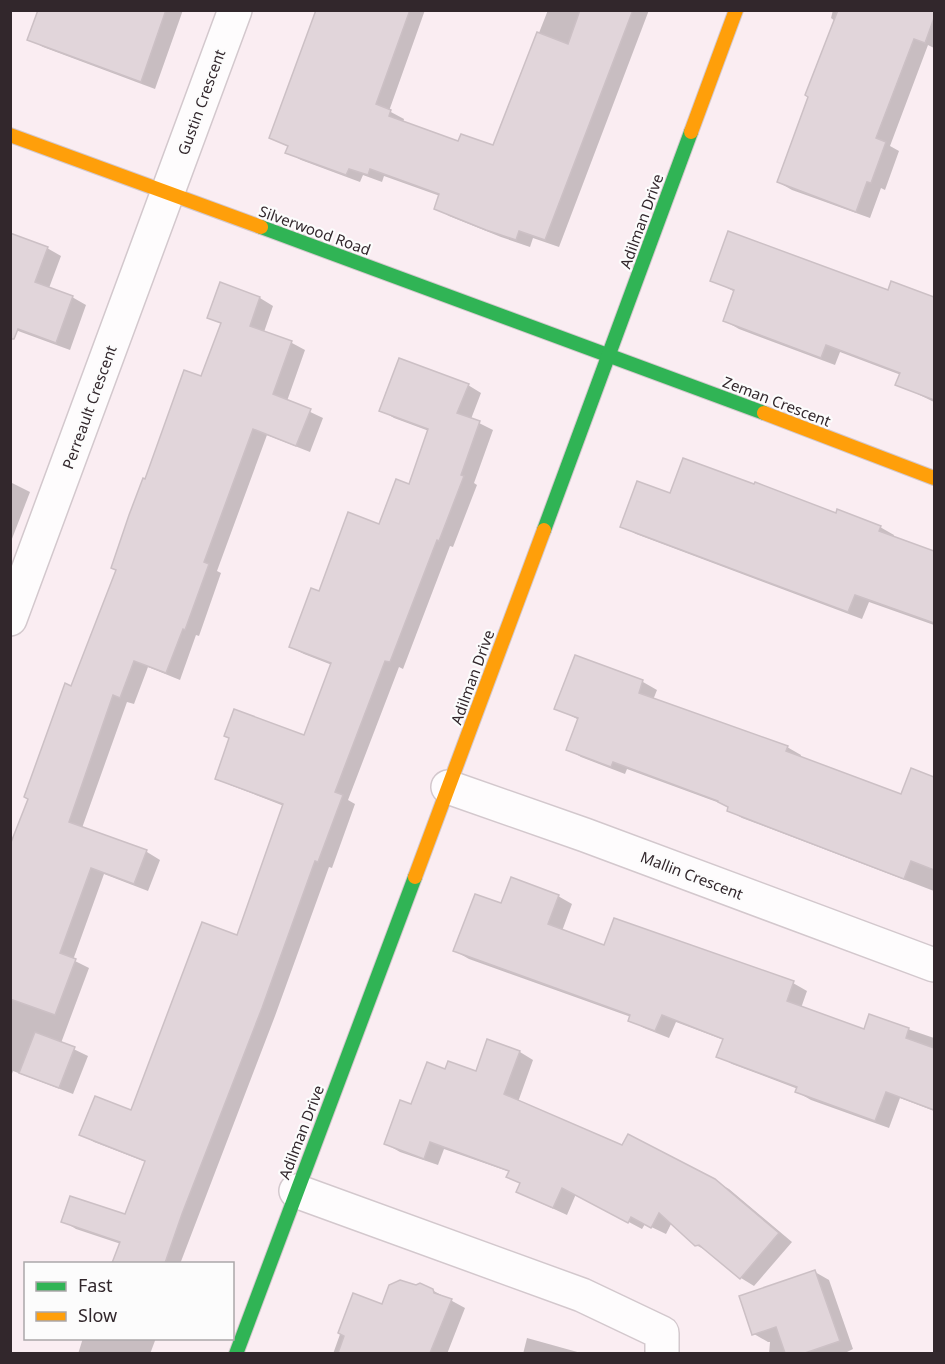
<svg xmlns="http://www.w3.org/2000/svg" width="945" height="1364" font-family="'Noto Sans',sans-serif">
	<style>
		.shadow { fill: #0003 }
		.building { fill: #e1d5da; stroke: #ccc0c5; stroke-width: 1.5 }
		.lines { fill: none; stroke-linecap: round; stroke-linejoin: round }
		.street-casing { stroke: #d3c8cd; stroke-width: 36 }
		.fast-casing { stroke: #d3c8cd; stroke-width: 16 }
		.slow-casing { stroke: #d3c8cd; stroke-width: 16 }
		.street { stroke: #fefcfd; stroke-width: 33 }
		.fast { stroke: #30b455; stroke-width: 14 }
		.slow { stroke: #ff9f0a; stroke-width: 14 }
		.labels { text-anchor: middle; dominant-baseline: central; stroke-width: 4.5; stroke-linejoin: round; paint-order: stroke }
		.street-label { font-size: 15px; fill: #32272c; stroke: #fcfcfc }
	</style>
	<rect width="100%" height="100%" fill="#faedf2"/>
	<!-- shadow -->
	<g class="shadow">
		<polygon points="33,10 183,10 155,89 43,47 29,39 39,13"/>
		<polygon points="318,10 425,10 389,111 404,119 403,123 459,143 494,147 548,10 649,10 559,247 533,238 530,247 501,237 449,216 436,208 440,196 384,176 382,182 363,175 360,182 301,160 287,152 289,147 271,138"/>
		<polygon points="833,10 934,10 934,48 928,45 890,146 899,151 885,190 881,188 870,218 792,190 778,182 835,21 831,18"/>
		<polygon points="47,248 61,256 49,288 72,297 86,305 70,350 10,328"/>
		<polygon points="712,280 889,292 892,283 934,299 934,402 897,384 901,375 840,352 835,365 739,329 725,321 735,292"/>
		<polygon points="221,284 260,298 273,306 264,332 292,343 305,350 287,401 323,418 310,452 267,435 217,571 221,573 199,636 196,635 180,680 148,667 134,704 127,702 82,828 147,852 160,860 148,891 104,874 73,960 89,968 61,1043 88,1056 73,1094 13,1071 10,1079 10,849 117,570 145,481 202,378 222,324 209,317"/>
		<polygon points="468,385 481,393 471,419 493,430 474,483 477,485 453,547 450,546 403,669 399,667 348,800 355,804 332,868 329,867 275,1016 180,1264 114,1264 121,1244 76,1229 63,1221 126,1216 146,1162 94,1142 81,1134 132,1112 238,937 284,806 230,785 217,778 305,737 332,665 304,654 290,647 320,593 380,526 410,486 429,431 394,418 381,410"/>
		<polygon points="10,482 30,492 10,544"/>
		<polygon points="671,495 837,514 880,527 894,535 893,538 934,553 934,625 869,602 862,619 636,534 622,526"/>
		<polygon points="576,657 643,682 657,690 653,700 787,747 801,755 800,758 902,796 912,770 934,779 934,891 742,818 728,810 729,807 725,805 627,769 625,774 581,757 568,749 579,720 556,708"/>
		<polygon points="558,896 572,904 562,931 605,947 615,920 793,983 807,991 801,1008 865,1031 870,1016 934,1038 934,1111 900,1098 889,1128 811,1100 797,1092 798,1089 732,1064 718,1056 724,1040 676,1022 669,1038 644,1028 630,1020 631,1017 469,959 455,951 502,905"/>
		<polygon points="488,1041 520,1052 533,1060 518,1102 623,1147 714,1181 729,1189 792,1242 754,1286 741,1278 711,1253 696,1245 672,1222 666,1234 645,1224 642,1229 576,1194 567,1215 517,1192 521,1183 510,1172 444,1149 438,1165 400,1152 386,1144 412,1105 446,1071 477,1073"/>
		<polygon points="815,1272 829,1280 853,1349 843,1354 769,1354 770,1342 768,1342 754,1334"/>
		<polygon points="432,1290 465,1308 447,1354 333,1354 354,1295 382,1306"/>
		<polygon points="83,1338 156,1338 150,1354 78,1354"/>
		<polygon points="527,1338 581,1353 581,1354 523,1354"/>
	</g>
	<!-- building -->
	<g class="building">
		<polygon points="38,10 166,10 141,82 27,40"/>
		<polygon points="316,10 410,10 376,104 391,110 389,116 458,141 461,134 493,145 537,32 568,44 580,10 633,10 545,240 519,231 516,240 486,230 434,209 439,194 370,169 368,175 349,169 346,175 285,153 288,146 269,138"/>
		<polygon points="838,10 934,10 934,18 925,43 914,39 876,138 886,142 871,183 867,182 856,212 777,182 808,97 805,95"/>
		<polygon points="728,231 888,290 891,281 934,297 934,400 895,385 900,373 826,345 821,358 723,321 734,290 710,281"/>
		<polygon points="10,233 48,247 35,282 73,296 56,343 18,329 14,339 10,339"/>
		<polygon points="220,282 260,297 250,326 292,341 273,394 311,409 296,446 253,429 204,562 209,564 185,630 183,629 166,673 134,661 120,698 113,695 69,822 147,850 134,884 91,868 60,953 76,959 55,1015 10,999 10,845 28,799 24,797 65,683 71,686 116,570 111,568 129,515 143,478 145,479 184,370 201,376 221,323 207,318"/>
		<polygon points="399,358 469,384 457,413 480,421 461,475 464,476 439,541 437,540 390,662 385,661 335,792 343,795 318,862 315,861 262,1008 182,1214 165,1263 112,1263 120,1242 61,1222 70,1196 125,1214 145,1161 79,1135 95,1096 131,1110 202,922 237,935 283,804 215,779 229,738 224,736 234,709 304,735 331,663 289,647 311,588 319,591 348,512 379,524 396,479 409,484 428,429 379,411"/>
		<polygon points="683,458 754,484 755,482 836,513 837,509 881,526 879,531 934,551 934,623 855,595 848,612 620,527 637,481 670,493"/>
		<polygon points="575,655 643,680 639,693 788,746 786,751 901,794 911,768 934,777 934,870 911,861 904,879 727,811 728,807 718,802 718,801 613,762 611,767 566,750 578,718 554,709"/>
		<polygon points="511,877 559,895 548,924 604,945 614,918 794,981 787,1001 864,1029 869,1014 909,1028 906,1038 934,1048 934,1110 886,1092 875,1121 795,1092 797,1087 716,1057 723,1039 662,1015 655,1031 628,1021 630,1015 453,951 475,894 501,903"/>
		<polygon points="35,1032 75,1047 59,1088 19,1073"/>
		<polygon points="487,1039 520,1051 504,1094 622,1145 628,1134 715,1179 779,1233 740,1279 699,1245 695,1246 659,1213 651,1228 631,1217 628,1223 562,1188 553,1208 516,1192 520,1183 506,1177 509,1171 430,1142 424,1159 384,1144 400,1100 411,1104 427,1062 445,1069 448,1061 476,1071"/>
		<polygon points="815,1270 840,1341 805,1353 785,1353 776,1327 752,1335 739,1296"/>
		<polygon points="400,1280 416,1285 420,1283 433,1289 434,1293 452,1299 430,1353 338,1353 344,1336 338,1333 353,1293 382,1304 389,1285"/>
	</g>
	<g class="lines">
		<!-- street casing -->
		<g class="street-casing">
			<g id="street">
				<polyline points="10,619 235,10"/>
				<polyline points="448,787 585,835 934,965"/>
				<polyline points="296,1191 582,1295 662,1333 662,1354"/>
			</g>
		</g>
		<!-- fast casing -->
		<g class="fast-casing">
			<g id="fast">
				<polyline points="261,227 764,413"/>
				<polyline points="544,530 691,132"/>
				<polyline points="236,1354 415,877"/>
			</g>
		</g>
		<!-- slow casing -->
		<g class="slow-casing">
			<g id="slow">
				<polyline points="691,132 736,10"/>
				<polyline points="10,135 261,227"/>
				<polyline points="764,413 934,478"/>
				<polyline points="415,877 544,530"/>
			</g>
		</g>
		<!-- street -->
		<use href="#street" class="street"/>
		<!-- fast -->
		<use href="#fast" class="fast"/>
		<!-- slow -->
		<use href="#slow" class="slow"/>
	</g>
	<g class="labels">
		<!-- street labels -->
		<g class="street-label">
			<text transform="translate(201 102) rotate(-70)">Gustin Crescent</text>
			<text transform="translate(641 221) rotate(-70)">Adilman Drive</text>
			<text transform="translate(315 230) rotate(20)">Silverwood Road</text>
			<text transform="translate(777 401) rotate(21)">Zeman Crescent</text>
			<text transform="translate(89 407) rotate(-70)">Perreault Crescent</text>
			<text transform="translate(472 677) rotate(-70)">Adilman Drive</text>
			<text transform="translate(692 875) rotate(21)">Mallin Crescent</text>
			<text transform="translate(301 1132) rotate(-69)">Adilman Drive</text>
		</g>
	</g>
	<!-- border -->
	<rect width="945" height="1364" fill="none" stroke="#32272c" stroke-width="24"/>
	<!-- legend -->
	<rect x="24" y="1262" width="210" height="78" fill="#fcfcfc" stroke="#aba7a9" stroke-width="1.5"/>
	<rect x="36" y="1282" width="30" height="9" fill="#30b455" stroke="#aba7a9" stroke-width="1.5"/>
	<text x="78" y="1292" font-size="18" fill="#32272c">Fast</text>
	<rect x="36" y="1312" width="30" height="9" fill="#ff9f0a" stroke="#aba7a9" stroke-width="1.5"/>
	<text x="78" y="1322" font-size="18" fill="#32272c">Slow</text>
</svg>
